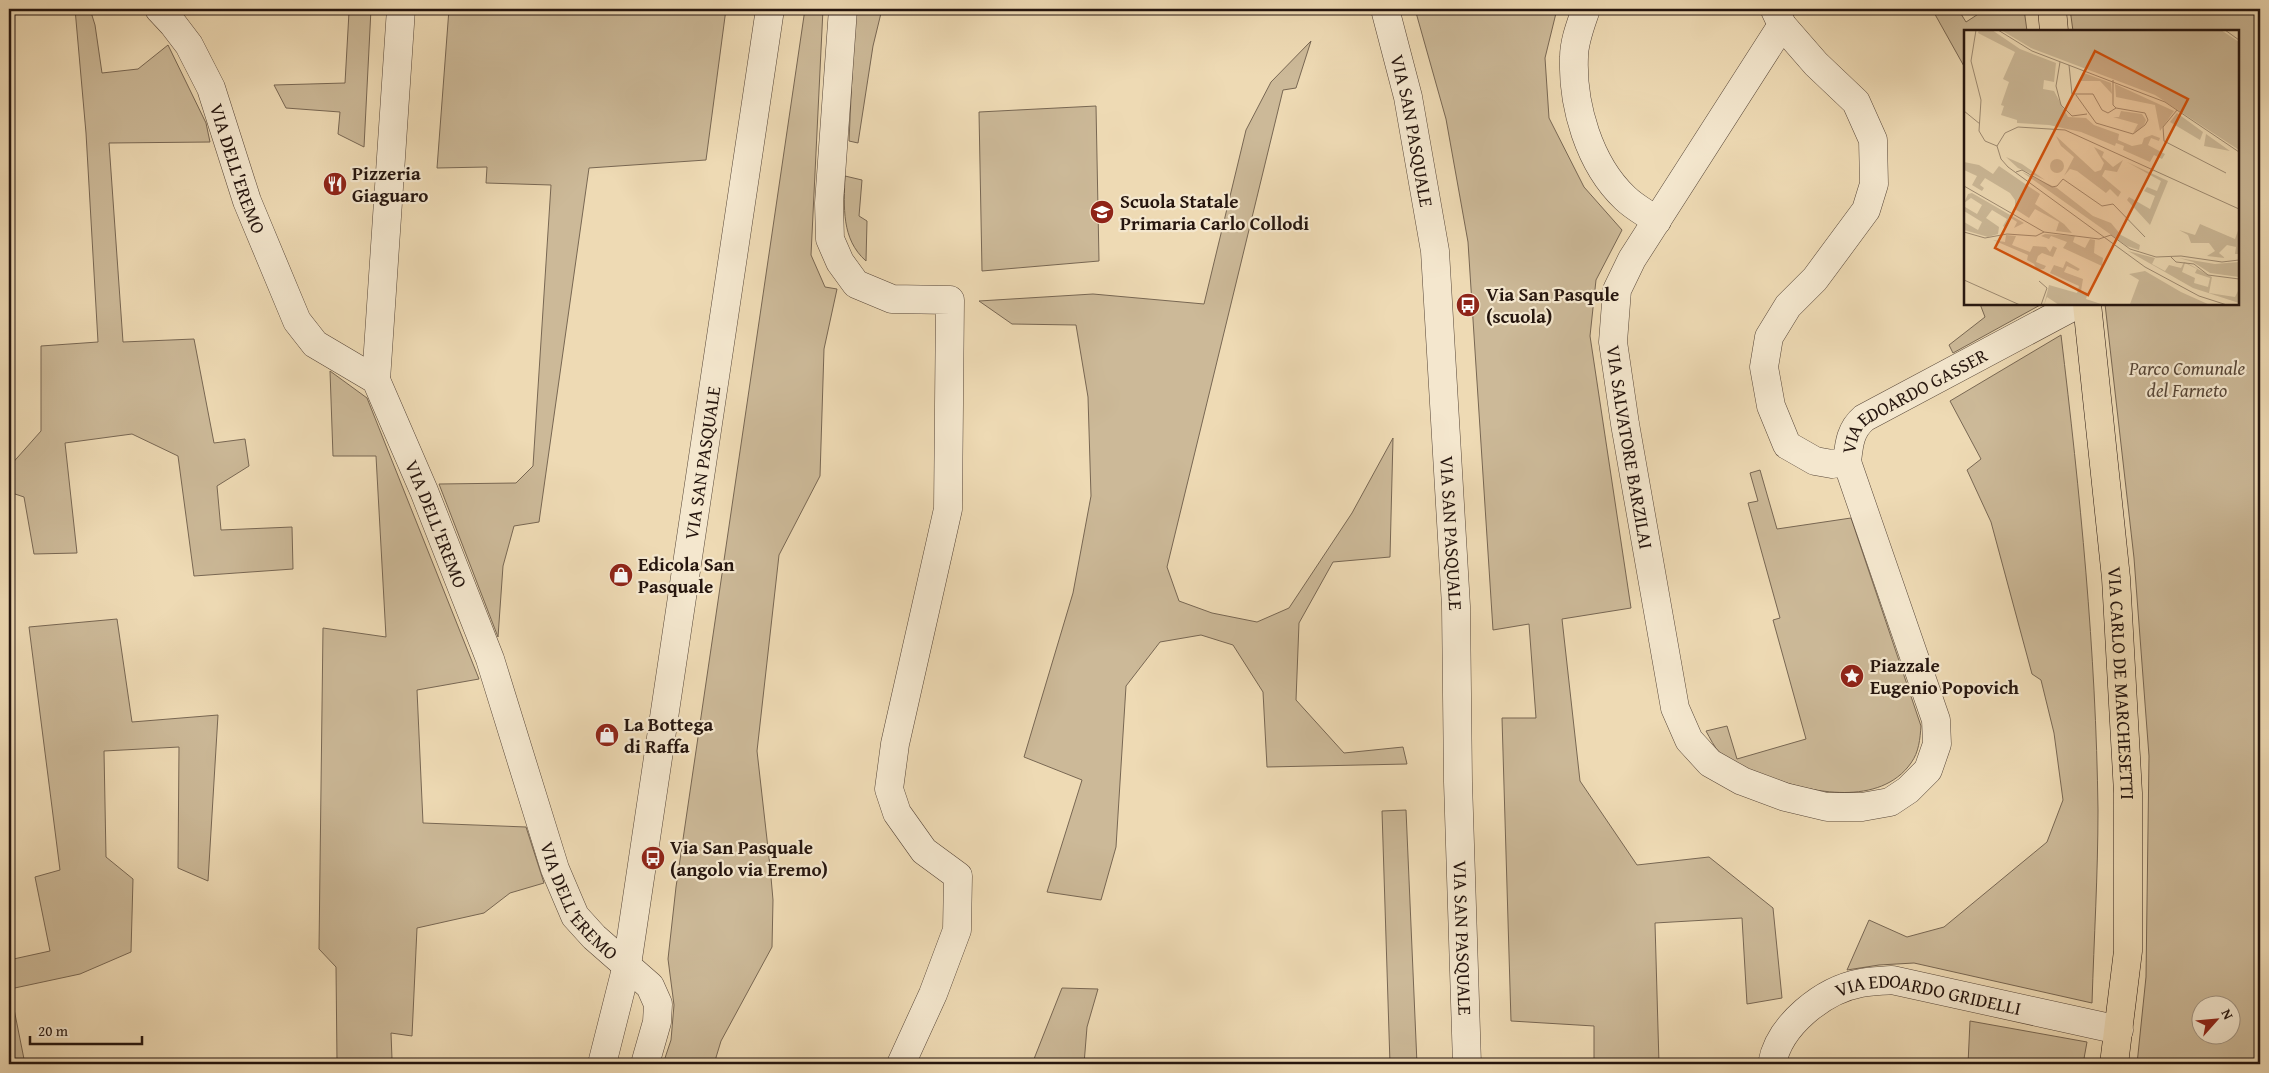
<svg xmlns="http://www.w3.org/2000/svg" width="2269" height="1073" font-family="'Gentium Book Plus',serif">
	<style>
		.green { fill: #ccb998; stroke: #786753; fill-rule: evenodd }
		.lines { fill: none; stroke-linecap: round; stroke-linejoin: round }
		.minor-casing { stroke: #574638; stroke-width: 29 }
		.major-casing { stroke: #25150e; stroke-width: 29 }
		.minor { stroke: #f4e7ce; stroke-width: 28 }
		.major { stroke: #eedab4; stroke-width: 28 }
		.labels { text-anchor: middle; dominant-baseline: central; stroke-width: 4.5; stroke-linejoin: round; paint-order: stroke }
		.street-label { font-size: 19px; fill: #25150e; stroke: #f4e7ce }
		.poi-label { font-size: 19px; font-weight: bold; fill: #25150e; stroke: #f4e7ce; text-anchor: start }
		.park-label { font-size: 19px; font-style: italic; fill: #574637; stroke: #f4e7ce }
		.inset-road { fill: none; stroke: #9e8b72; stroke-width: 1 }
		.view { fill: #d4520c; fill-opacity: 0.15; stroke: #d4520c; stroke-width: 2.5 }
		.inset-edge { fill: none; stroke: #25150e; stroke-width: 2.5 }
	</style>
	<rect width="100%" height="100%" fill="#eedab4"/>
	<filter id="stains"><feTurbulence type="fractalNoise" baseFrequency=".004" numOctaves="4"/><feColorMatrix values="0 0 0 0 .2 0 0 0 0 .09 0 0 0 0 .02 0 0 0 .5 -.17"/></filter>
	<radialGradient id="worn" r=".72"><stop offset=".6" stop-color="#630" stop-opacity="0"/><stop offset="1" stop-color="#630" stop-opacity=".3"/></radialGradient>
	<!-- green -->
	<g class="green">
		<polygon points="75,9 90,9 95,25 102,73 138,69 168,45 206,123 210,142 109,143 123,342 194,339 214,443 245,439 249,466 217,486 221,530 292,527 293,569 194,576 178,456 132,434 65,443 77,553 34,554 24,497 9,492 9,467 41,431 41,346 98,342 86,133"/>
		<polygon points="238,9 371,9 364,147 338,134 340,112 286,108 274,85 345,83 349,12 237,11"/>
		<polygon points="449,9 726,9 706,160 589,168 539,522 514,526 503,566 498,637 439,484 516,483 533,466 551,185 486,183 487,167 437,168"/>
		<polygon points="805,9 823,9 811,255 825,287 837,289 824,349 820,476 779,555 757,751 770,866 773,900 772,947 721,1041 714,1064 663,1064 671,1040 674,1005 668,959 676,887"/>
		<polygon points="855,9 882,9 873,46 858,143 849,141"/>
		<polygon points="1415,9 1557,9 1545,58 1549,118 1584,187 1622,230 1596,280 1590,336 1631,608 1562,619 1580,781 1637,865 1709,857 1773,908 1782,998 1747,1004 1742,918 1655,923 1659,1064 1594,1064 1594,1026 1511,1021 1502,718 1536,718 1529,624 1493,630 1468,242 1446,119"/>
		<polygon points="1932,9 1958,9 1966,22 1986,9 2024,9 2027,31 1965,31 1965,68"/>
		<path d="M2070 9H2260V1064H2137L2146 977 2149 756 2134 558 2105 304H2238V31H2073ZM2202 1006H2232V1036H2202Z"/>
		<polygon points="1311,41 1296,88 1283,90 1167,567 1179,601 1212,613 1257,622 1289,608 1352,513 1393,438 1390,557 1333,562 1299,623 1296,700 1344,753 1403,747 1407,764 1267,767 1263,692 1233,645 1201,635 1160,642 1126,686 1116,847 1101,900 1047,892 1082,780 1024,757 1073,593 1091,496 1088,397 1076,325 1012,324 979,301 1093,294 1204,304 1246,130 1271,82"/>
		<polygon points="1096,106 1099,261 982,271 979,112"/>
		<path d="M845 176 862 180 859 216 867 221 866 261C841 239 844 207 845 176Z"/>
		<polygon points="1980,304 2042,304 1953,353 1949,345 1985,317"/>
		<path d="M2061 335C2080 493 2096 651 2098 810 2098 874 2094 938 2092 1003L1914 963 1879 965 1847 970 1869 920 1907 937 1944 927 2047 842 2063 800 2054 733 2041 680 2032 674 1991 522 1967 470 1981 459 1950 401Z"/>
		<polygon points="330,371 367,398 479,679 417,690 423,823 526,827 544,883 510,893 484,913 417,928 412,1036 391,1033 392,1059 337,1061 336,967 319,949 323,628 386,637 376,456 333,456"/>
		<path d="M1760 470 1777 529 1851 518 1921 726C1920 739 1919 752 1911 763 1880 807 1811 793 1769 777 1756 772 1730 763 1720 753 1714 747 1710 738 1706 731L1727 726 1737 759 1806 739 1773 620 1780 618 1748 503 1758 501 1750 473Z"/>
		<polygon points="117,619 132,722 218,715 208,881 178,868 179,747 104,751 106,857 133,879 131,952 80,974 10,989 25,1064 9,1064 9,960 50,951 35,877 60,870 29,627"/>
		<polygon points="1406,810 1417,1064 1390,1064 1382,811"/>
		<polygon points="1062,988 1098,989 1087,1027 1084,1064 1032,1064"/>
		<polygon points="1970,1021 2087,1042 2083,1064 1968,1064"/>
	</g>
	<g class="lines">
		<!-- minor casing -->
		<g class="minor-casing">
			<g id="minor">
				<path id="s1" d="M159 9 173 24 189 45 211 88 247 201 297 321 315 344 376 380 424 491 490 659 555 869 575 916 594 937 650 986 658 1004 657 1022 645 1064"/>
				<polyline points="843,9 829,203 830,239 840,262 856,284 892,299 950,300 948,509 895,744 889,789 897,813 924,851 958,876 957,930 933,994 901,1064"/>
				<path id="s2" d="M1385 9 1408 97 1435 251 1456 606 1458 782 1467 1064"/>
				<path d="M1586 9C1581 24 1574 41 1574 57 1572 105 1589 164 1625 198 1634 207 1646 213 1657 221"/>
				<path id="s3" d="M1775 10 1782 25 1816 64 1856 102 1873 140 1874 184 1866 210 1815 279 1788 306 1769 337 1764 367 1771 406 1787 445 1815 461 1832 464 1847 462C1849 444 1850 430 1864 418L2078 304"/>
				<path id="s4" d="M1782 25 1632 259 1617 290 1613 342 1625 424 1675 708 1689 740 1710 763 1742 781 1785 797 1827 807H1862L1890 802 1908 790 1928 770 1937 744 1936 720 1847 462"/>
				<polyline points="376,380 401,9"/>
				<path id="s5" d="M602 1064 627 965 770 9"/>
				<path id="s6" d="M1772 1064C1779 1025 1823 990 1861 983 1871 981 1882 981 1892 980L2119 1030"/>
			</g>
		</g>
		<!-- major casing -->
		<g class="major-casing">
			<g id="major">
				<polyline points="2052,9 2054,31"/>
				<path id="s7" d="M2087 304 2116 578 2128 793V951L2114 1064"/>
			</g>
		</g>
		<!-- minor -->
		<use href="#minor" class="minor"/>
		<!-- major -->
		<use href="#major" class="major"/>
	</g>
	<!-- icons -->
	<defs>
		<g id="restaurant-disc" transform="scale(1.25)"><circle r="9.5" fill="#8f2418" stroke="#f4e7ce"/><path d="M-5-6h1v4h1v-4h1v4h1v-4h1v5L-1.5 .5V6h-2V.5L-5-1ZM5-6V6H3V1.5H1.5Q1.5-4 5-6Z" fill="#fff"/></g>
		<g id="school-disc" transform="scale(1.25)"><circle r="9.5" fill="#8f2418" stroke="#f4e7ce"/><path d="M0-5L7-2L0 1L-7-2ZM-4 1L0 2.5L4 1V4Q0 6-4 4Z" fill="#fff"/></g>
		<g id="bus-disc" transform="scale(1.25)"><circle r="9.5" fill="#8f2418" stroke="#f4e7ce"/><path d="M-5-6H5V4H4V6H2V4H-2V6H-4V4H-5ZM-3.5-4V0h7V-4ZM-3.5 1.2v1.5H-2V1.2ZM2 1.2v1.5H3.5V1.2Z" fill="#fff"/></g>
		<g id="shop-disc" transform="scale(1.25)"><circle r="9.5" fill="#8f2418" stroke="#f4e7ce"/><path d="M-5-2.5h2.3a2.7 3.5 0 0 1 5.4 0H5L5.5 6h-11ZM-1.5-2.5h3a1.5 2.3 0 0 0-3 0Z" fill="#fff"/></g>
		<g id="sight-disc" transform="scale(1.25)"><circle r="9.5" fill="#8f2418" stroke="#f4e7ce"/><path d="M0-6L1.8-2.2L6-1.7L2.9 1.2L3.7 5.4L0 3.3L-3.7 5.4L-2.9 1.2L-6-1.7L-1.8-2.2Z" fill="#fff"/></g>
	</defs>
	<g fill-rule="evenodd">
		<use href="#restaurant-disc" x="335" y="184"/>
		<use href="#school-disc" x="1102" y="212"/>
		<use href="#bus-disc" x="1468" y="305"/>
		<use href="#shop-disc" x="621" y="575"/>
		<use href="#sight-disc" x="1852" y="676"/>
		<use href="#shop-disc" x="607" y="735"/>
		<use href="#bus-disc" x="653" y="858"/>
	</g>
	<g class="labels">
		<!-- street labels -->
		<g class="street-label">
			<text stroke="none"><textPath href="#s2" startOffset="125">VIA SAN PASQUALE</textPath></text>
			<text stroke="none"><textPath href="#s1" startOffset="180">VIA DELL'EREMO</textPath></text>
			<text stroke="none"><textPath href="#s3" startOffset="671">VIA EDOARDO GASSER</textPath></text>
			<text stroke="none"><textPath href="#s4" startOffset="471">VIA SALVATORE BARZILAI</textPath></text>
			<text stroke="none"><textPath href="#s5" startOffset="610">VIA SAN PASQUALE</textPath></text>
			<text stroke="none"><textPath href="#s1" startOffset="600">VIA DELL'EREMO</textPath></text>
			<text stroke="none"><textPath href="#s2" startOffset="530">VIA SAN PASQUALE</textPath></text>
			<text stroke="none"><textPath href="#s7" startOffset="381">VIA CARLO DE MARCHESETTI</textPath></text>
			<text stroke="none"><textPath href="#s1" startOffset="1005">VIA DELL'EREMO</textPath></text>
			<text stroke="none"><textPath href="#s2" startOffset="935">VIA SAN PASQUALE</textPath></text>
			<text stroke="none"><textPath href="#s6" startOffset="195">VIA EDOARDO GRIDELLI</textPath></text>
		</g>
		<!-- poi labels -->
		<g class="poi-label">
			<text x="352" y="173">Pizzeria<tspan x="352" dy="22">Giaguaro</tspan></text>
			<text x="1120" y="201">Scuola Statale<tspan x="1120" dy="22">Primaria Carlo Collodi</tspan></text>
			<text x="1486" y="294">Via San Pasqule<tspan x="1486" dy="22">(scuola)</tspan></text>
			<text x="638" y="564">Edicola San<tspan x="638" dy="22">Pasquale</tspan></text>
			<text x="1870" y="665">Piazzale<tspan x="1870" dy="22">Eugenio Popovich</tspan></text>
			<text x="624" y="724">La Bottega<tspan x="624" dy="22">di Raffa</tspan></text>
			<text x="670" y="847">Via San Pasquale<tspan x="670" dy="22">(angolo via Eremo)</tspan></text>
		</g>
		<!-- park labels -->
		<g class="park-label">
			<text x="2187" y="368">Parco Comunale<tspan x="2187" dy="22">del Farneto</tspan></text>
		</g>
	</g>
	<!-- overview -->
	<g transform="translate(1964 30)">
		<rect width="275" height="275" fill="#eedab4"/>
		<path d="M15 0H28L56 19 92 33 90 52 80 50 79 59 90 61 104 87 122 88 130 95 155 104 154 110 168 116 178 114 180 108 188 105 196 108 195 111 187 108 184 115 201 124 198 129 190 125 186 132 159 120 160 116 152 113 151 116 117 102 85 95 53 93V90L37 85 40 76 37 75 45 52 39 49 51 22 14 3ZM37 0H257L275 12V120L191 65 67 18ZM120 43 147 53 148 64 136 51H115ZM151 54 210 81 196 101 191 75 152 67ZM157 81 178 84 182 90 180 95 172 102 169 103 174 94 149 87H155ZM213 83 239 102 236 110 206 92ZM242 104 266 121 240 116ZM92 106 131 142 137 140 140 133 130 117 140 122 138 127 149 137 159 130 153 142 141 140 138 146 157 162 154 167 146 159 142 163 113 141 106 139 100 146 110 127 97 116ZM42 127 58 134 81 150 54 138ZM86 136a7 7 0 1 1 14 0a7 7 0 1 1-14 0ZM0 132 15 135 29 144 35 136 76 164 71 174 100 194 108 203 92 201 95 192 71 179 65 188 51 179V170L46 163 21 148 16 155 20 158 18 161 8 155 13 146 0 140ZM163 132 204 151 186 195 163 170 165 167 186 179 191 166 180 161 183 157 193 161 197 151ZM58 142 93 158 129 186 147 193 157 205 176 215 175 220 163 216ZM8 163 60 193 50 198 53 192 47 188 42 198 39 196 43 189 28 180 22 188 35 197 34 204 24 207 0 200V192L14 200 18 192 0 181 1 177 13 184 18 175 7 168 0 173 4 164ZM236 194 271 209 275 198V224H271L272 217 263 215 255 223 261 228 243 226 251 221 245 213H227L224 205 215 200 231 205ZM81 204 111 206 109 212 121 218 126 209 131 210 130 223 139 228 138 236 99 218 103 212 87 206 85 209 77 206ZM42 205 52 206 48 215 66 222 69 216 82 217 86 222 89 216 93 218 89 227 78 223 74 226 72 232 82 236 80 239 73 240 70 234 63 230 64 225 29 210 41 212ZM164 221 191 228 188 234 201 241 205 235 217 238 220 232 223 233 248 247 245 263 271 267 275 259V273L229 258ZM221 233 233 239 231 243 246 248 244 257 230 253 231 248 218 242ZM215 228 251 234 275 232V247L246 243 229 232ZM102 231 116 239 114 241 103 236 100 242 119 249 117 261 124 263 122 269 140 275H95L83 267 80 275 85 255 113 263 115 256 86 243 90 235 99 238ZM181 241 217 262 246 275 166 274 175 250 165 244Z" fill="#ccb998" fill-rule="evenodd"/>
		<path class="inset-road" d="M12 0 7 31 17 70 15 101 21 111 33 116M34 0 68 21 201 72 275 122M261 0 275 10M96 32 92 56 97 75 108 86 123 84M105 35 108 64H129L138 80 144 83 152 78 149 75V50M112 65 132 93 169 104 181 95 184 90 181 83 152 78M213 80 199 97 200 111 262 143M0 81 16 94M52 142 58 140 88 157 93 156 99 149 138 176 149 174 181 207M0 156 80 202M0 202 21 208 43 204 72 206 80 202 135 209 147 205 166 219 192 227 217 226 258 232 275 230M207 227 212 232 230 234 244 245 275 249M0 250 56 275M75 251 83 258 77 275M263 275 235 266 181 237 44 137 37 129 33 116 41 103 54 97 101 100 275 179"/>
		<path class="view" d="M131 21 224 69 124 265 31 218Z"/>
		<rect width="275" height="275" class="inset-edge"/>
	</g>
	<!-- margin -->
	<rect width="2269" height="1073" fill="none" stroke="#eedab4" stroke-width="30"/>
	<rect x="10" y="10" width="2249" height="1053" fill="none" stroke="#25150e" stroke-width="2.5"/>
	<rect x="15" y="15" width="2239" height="1043" fill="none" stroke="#25150e"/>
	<!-- north arrow -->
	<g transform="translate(2216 1020) rotate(63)"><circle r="24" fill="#f4e7ce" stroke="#a19381"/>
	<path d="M0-4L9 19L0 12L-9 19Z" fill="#8f2418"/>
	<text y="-8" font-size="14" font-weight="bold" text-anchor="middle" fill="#25150e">N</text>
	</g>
	<!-- scale -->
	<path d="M30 1036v8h112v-8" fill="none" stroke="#25150e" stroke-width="2.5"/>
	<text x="38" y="1036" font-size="15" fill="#25150e" stroke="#f4e7ce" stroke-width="4" paint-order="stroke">20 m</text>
	<rect width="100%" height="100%" filter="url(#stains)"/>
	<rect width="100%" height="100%" fill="url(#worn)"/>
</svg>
